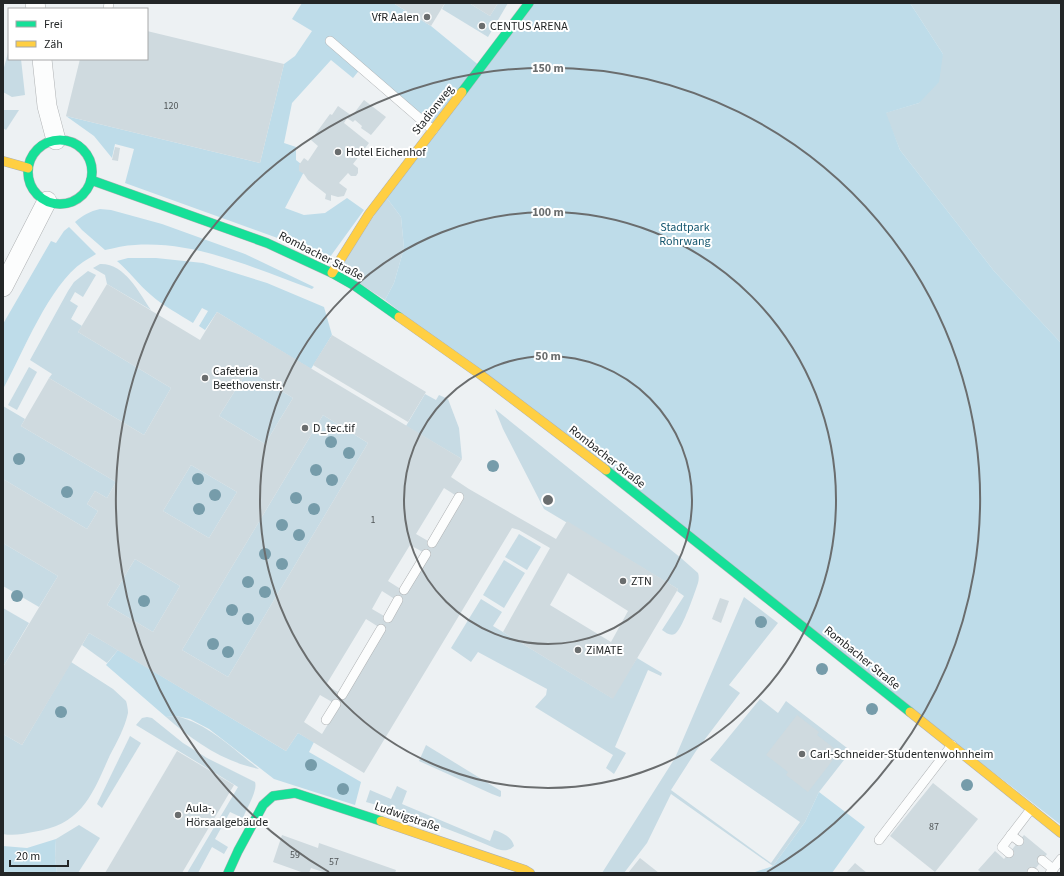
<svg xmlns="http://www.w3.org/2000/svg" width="1064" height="876" font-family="'Source Sans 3',sans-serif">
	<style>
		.green { fill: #c7dbe4 }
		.forest { fill: #bedce9 }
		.building { fill: #cfdadf; fill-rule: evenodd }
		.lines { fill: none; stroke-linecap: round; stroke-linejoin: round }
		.lane-casing { stroke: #aeb1b3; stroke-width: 10 }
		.street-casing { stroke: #aeb1b3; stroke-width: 20 }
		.fast-casing { stroke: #aeb1b3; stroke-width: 10 }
		.slow-casing { stroke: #aeb1b3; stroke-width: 10 }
		.lane { stroke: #fcfdfd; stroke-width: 9 }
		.street { stroke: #fcfdfd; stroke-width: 19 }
		.fast { stroke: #16e098; stroke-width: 9 }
		.slow { stroke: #ffcf43; stroke-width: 9 }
		.tree { fill: #769caa }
		.ring { fill: none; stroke: #6a6d6e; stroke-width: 2 }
		.poi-dot { fill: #6a6d6e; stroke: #fff; stroke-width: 1.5 }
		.labels { text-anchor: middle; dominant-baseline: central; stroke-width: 4; stroke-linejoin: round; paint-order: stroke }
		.number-label { font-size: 10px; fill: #505557 }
		.poi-label { font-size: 12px; fill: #232627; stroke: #fff; text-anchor: start }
		.street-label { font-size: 12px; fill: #232627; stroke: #fff }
		.park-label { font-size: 12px; fill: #15576f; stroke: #fff }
		.centre { fill: #6a6d6e; stroke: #fff; stroke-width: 2 }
		.ring-label { font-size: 12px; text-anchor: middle; font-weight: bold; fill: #6a6d6e; stroke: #fff; stroke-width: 4; stroke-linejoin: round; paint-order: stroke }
	</style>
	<rect width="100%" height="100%" fill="#edf1f3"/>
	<!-- green -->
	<g class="green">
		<polygon points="445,3 469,3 490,16 498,3 508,3 488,37 442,9"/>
		<polygon points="910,3 1061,3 1061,343 994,271 900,150 885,113 919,103 943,54"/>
		<polygon points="9,49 9,59 21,59 25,95 12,97 3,92 3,71"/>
		<polygon points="3,110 19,110 6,130 3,128"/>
		<polygon points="386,197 401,217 404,248 394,283 385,300 339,270"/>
		<path d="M100 264C125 263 139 293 151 310L107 284 105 275 93 268Z"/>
		<polygon points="88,271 96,275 83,297 75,292 70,301 78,306 71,319 82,326 78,332 171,388 144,435 49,378 52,374 30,360 68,291 74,282"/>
		<polygon points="29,367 37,372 17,410 8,405"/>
		<polygon points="248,370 293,398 265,444 219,416"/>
		<polygon points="425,394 436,400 439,395 448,399 459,428 462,459 406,426"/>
		<polygon points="3,406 25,419 21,426 116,482 107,498 95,491 87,504 98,511 87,529 3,479"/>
		<path d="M495 409 681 558 698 573C699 576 699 579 698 583 695 592 683 627 676 633 672 637 666 633 662 630L684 596 677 591 678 589 544 509 503 429Z"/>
		<polygon points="323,415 368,443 228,677 182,650"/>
		<polygon points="191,465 237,492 209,538 163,511"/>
		<polygon points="519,534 541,547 527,570 505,557"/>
		<polygon points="3,543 58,576 39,607 3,586"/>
		<polygon points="135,559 180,586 153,632 107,605"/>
		<polygon points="504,560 525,573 504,608 483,595"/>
		<polygon points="744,597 778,623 729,685 740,693 696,751 671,790 771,863 800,822 710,760 760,699 778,713 786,701 851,751 819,792 805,822 773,866 671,794 647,843 624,873 602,873 675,758"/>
		<polygon points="481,599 502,612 493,626 612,698 637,658 662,673 661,676 648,670 615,747 626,753 614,774 606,768 613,755 535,707 546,695 547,689 478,652 471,662 451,648"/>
		<polygon points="3,608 29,623 3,667"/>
		<polygon points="89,633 118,650 107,663 82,645"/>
		<path d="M71 662 113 689 126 701C127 704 128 709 128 713 125 727 117 742 110 755 92 795 82 825 33 832 23 834 13 836 3 834V734L22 745Z"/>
		<path d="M176 716C209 724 233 749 259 769 224 762 193 741 166 717Z"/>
		<path d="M147 717 152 718 183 743 207 758 255 782C258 791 246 809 243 818L230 812 215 839 228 847 224 854 212 847 198 873H187L238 787 136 725 142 718Z"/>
		<polygon points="130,736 141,743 102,808 97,804"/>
		<polygon points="426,745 501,791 501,796 500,797 492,794 419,761"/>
		<path d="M397 786 407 791 402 804 490 841 494 830C503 833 512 837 514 846 509 851 504 851 497 849 454 831 411 814 366 802L370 790 391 799Z"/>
		<polygon points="79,825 100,838 78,873 57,873 55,858 56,839"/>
	</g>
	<!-- forest -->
	<g class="forest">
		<polygon points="302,3 393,3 431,26 481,67 433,130 361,68 353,78 331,60 292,103 284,143 296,147 296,160 306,168 285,208 304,215 325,213 347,198 364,210 330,257 125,183 134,149 115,144 112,158 94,136 66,116 260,163 284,64 295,56 312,31 292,19"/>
		<polygon points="533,3 910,3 943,54 939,82 919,103 886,113 900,150 994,271 1061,343 1061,825 385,300 394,283 404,248 401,217 386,197"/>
		<path d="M100 209 111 210 162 224 245 254 314 287 312 289C255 269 198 241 135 245 125 245 115 248 105 250L82 230 75 222C82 216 90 211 100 209Z"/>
		<path d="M69 227 96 254C92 257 87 259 83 262 49 285 23 353 3 389V324L51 241 56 243 64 231Z"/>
		<path d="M128 258H156L203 263 267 283 324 307 332 335 311 369 217 312 205 330 199 326 208 311 202 308 193 323C179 314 163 306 151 295 139 285 129 271 117 261Z"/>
		<polygon points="118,650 286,751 298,733 314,742 309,752 361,782 355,805 274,779 209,729 190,719 176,716 166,717 106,665"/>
		<polygon points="819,792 865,827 832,873 752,873 773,866 805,822"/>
		<polygon points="56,839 55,858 57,873 3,873 3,846 27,848"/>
	</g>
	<!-- building -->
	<g class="building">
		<polygon points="393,3 445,3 431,26"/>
		<polygon points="469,3 498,3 490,16"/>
		<polygon points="147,31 284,64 260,163 66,116 80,59 147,59"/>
		<polygon points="364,100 386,117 371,135 361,128 362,126 355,120 353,122 347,118 344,123 369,143 353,164 358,168 358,173 356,176 351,176 348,173 339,183 347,189 344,196 338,197 331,195 331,201 325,199 326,194 308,180 304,174 299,171 299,165 304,158 308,161 318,146 311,140 330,114 332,115 338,106 352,116"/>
		<polygon points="115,147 120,148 118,161 112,160"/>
		<path d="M107 284 200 340 217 312 462 459 451 477 469 489 556 539 567 521 678 589 613 699 503 632 550 548 519 530 512 528 364 773 298 733 286 751 89 633 22 745 3 734V667L58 576 3 543V479L87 529 98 511 87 504 95 491 107 498 116 482 21 426 49 378 144 435 171 388 78 332ZM248 370 293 398 265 444 219 416ZM323 415 368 443 228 677 182 650ZM191 465 237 492 209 538 163 511ZM444 488 463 500 435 545 416 534ZM410 545 430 556 407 593 388 581ZM135 559 180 586 153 632 107 605ZM568 573 628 611 611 642 550 605ZM382 591 401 603 391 620 372 609ZM366 619 385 631 345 696 326 685ZM320 695 339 706 322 734 304 722Z"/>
		<polygon points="332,335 426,392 408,422 313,365"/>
		<polygon points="720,598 729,601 721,623 712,619"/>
		<polygon points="797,715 819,732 817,735 839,752 808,792 786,775 788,772 766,755"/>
		<polygon points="177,751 234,785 182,873 105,873"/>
		<polygon points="933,783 978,819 935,872 890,836"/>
		<polygon points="282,835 318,848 319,843 396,870 395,873 326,873 311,868 309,873 304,873 273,862"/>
		<polygon points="1024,835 1047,854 1032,873 982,873 978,870 995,851 1004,859"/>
		<polygon points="640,858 659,873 628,873"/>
		<polygon points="855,863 867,873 846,873"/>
	</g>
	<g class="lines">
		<!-- lane casing -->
		<g class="lane-casing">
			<g id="lane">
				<polyline points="108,9 109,3"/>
				<polyline points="330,41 433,130"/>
				<polyline points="432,543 459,497"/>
				<polyline points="404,590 426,554"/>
				<polyline points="388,618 398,600"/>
				<polyline points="342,695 381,629"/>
				<polyline points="326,720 336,704"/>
				<polyline points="1011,835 1019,841"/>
				<polyline points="879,840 952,745"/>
				<polyline points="1009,853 1002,847 1031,809"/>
				<polyline points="1042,860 1053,869"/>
				<polyline points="1032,872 1034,873"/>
				<polyline points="1050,873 1061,859"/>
			</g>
		</g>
		<!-- street casing -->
		<g class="street-casing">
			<g id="street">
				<polyline points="35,3 36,9"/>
				<polyline points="42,59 47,106 56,140"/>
				<polyline points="3,287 47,201"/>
			</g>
		</g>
		<!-- fast casing -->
		<g class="fast-casing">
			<g id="fast">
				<polyline points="462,92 529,3"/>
				<circle cx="60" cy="172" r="32"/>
				<polyline points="91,180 267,243 332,273 355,286 399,317"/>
				<polyline points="606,470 910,712"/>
				<polyline points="228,873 238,851 263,805 273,796 295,793 381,821"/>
			</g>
		</g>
		<!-- slow casing -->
		<g class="slow-casing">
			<g id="slow">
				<polyline points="3,161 28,168"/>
				<polyline points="332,273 369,214 462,92"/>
				<polyline points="399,317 481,375 606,470"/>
				<polyline points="910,712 1061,833"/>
				<polyline points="381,821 525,870 530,873"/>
			</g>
		</g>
		<!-- lane -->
		<use href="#lane" class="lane"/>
		<!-- street -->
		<use href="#street" class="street"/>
		<!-- fast -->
		<use href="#fast" class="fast"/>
		<!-- slow -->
		<use href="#slow" class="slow"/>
	</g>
	<!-- trees -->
	<g class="tree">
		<circle cx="331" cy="442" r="6"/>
		<circle cx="349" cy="453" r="6"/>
		<circle cx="19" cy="459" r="6"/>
		<circle cx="493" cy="466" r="6"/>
		<circle cx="316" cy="470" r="6"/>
		<circle cx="198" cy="479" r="6"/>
		<circle cx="332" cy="480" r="6"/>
		<circle cx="67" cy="492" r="6"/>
		<circle cx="215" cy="495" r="6"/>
		<circle cx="296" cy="498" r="6"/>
		<circle cx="199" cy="509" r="6"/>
		<circle cx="314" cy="509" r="6"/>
		<circle cx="282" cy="525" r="6"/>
		<circle cx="299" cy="535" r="6"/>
		<circle cx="265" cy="554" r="6"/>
		<circle cx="282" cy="564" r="6"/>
		<circle cx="248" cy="582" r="6"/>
		<circle cx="265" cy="592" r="6"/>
		<circle cx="17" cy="596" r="6"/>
		<circle cx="144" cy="601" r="6"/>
		<circle cx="232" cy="610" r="6"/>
		<circle cx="248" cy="619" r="6"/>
		<circle cx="761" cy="622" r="6"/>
		<circle cx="213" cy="644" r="6"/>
		<circle cx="228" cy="652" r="6"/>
		<circle cx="822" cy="669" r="6"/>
		<circle cx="872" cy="709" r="6"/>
		<circle cx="61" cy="712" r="6"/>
		<circle cx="311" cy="765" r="6"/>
		<circle cx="967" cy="785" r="6"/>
		<circle cx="343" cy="789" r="6"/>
	</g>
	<!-- distance rings -->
	<g class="ring">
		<circle cx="548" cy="500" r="144"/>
		<circle cx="548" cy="500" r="288"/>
		<path d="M329 872A432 432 0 1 1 767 872"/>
	</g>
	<!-- markers -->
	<g class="poi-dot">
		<circle cx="427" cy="17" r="4"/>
		<circle cx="482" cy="26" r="4"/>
		<circle cx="338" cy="152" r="4"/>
		<circle cx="205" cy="378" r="4"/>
		<circle cx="305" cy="428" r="4"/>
		<circle cx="623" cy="581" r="4"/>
		<circle cx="578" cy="650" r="4"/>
		<circle cx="802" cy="754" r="4"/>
		<circle cx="178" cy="815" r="4"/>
	</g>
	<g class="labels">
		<!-- number labels -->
		<g class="number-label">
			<text x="171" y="106">120</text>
			<text x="373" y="520">1</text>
			<text x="934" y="827">87</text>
			<text x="295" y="855">59</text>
			<text x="334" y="862">57</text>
		</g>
		<!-- poi labels -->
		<g class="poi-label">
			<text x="419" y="17" text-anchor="end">VfR Aalen</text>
			<text x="490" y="26">CENTUS ARENA</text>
			<text x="346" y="152">Hotel Eichenhof</text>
			<text x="213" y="371">Cafeteria<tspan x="213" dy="14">Beethovenstr.</tspan></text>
			<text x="313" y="428">D_tec.tif</text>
			<text x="631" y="581">ZTN</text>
			<text x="586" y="650">ZiMATE</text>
			<text x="810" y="754">Carl-Schneider-Studentenwohnheim</text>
			<text x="186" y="808">Aula-,<tspan x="186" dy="14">Hörsaalgebäude</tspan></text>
		</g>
		<!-- street labels -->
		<g class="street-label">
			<text transform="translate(433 110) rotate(-52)">Stadionweg</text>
			<text transform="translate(321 256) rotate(27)">Rombacher Straße</text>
			<text transform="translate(607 457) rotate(38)">Rombacher Straße</text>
			<text transform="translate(862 658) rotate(39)">Rombacher Straße</text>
			<text transform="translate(407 817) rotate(19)">Ludwigstraße</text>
		</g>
		<!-- park labels -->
		<g class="park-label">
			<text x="685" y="227">Stadtpark<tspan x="685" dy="14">Rohrwang</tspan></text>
		</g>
	</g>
	<circle cx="548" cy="500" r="6" class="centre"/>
	<g class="ring-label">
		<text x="548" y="72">150 m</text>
		<text x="548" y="216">100 m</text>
		<text x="548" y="360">50 m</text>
	</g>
	<!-- border -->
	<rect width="1064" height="876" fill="none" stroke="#232627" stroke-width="8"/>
	<!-- legend -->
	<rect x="8" y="8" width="140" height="52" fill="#ffffff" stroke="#a7a8a9"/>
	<rect x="16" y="21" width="20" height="6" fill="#16e098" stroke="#a7a8a9"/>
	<text x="44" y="28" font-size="12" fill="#232627">Frei</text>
	<rect x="16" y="41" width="20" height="6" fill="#ffcf43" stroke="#a7a8a9"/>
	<text x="44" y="48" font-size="12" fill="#232627">Zäh</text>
	<!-- scale -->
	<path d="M10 860v6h58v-6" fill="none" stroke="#232627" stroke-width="2"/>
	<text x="16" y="860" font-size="12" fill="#232627" stroke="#ffffff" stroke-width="3" paint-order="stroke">20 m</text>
</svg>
